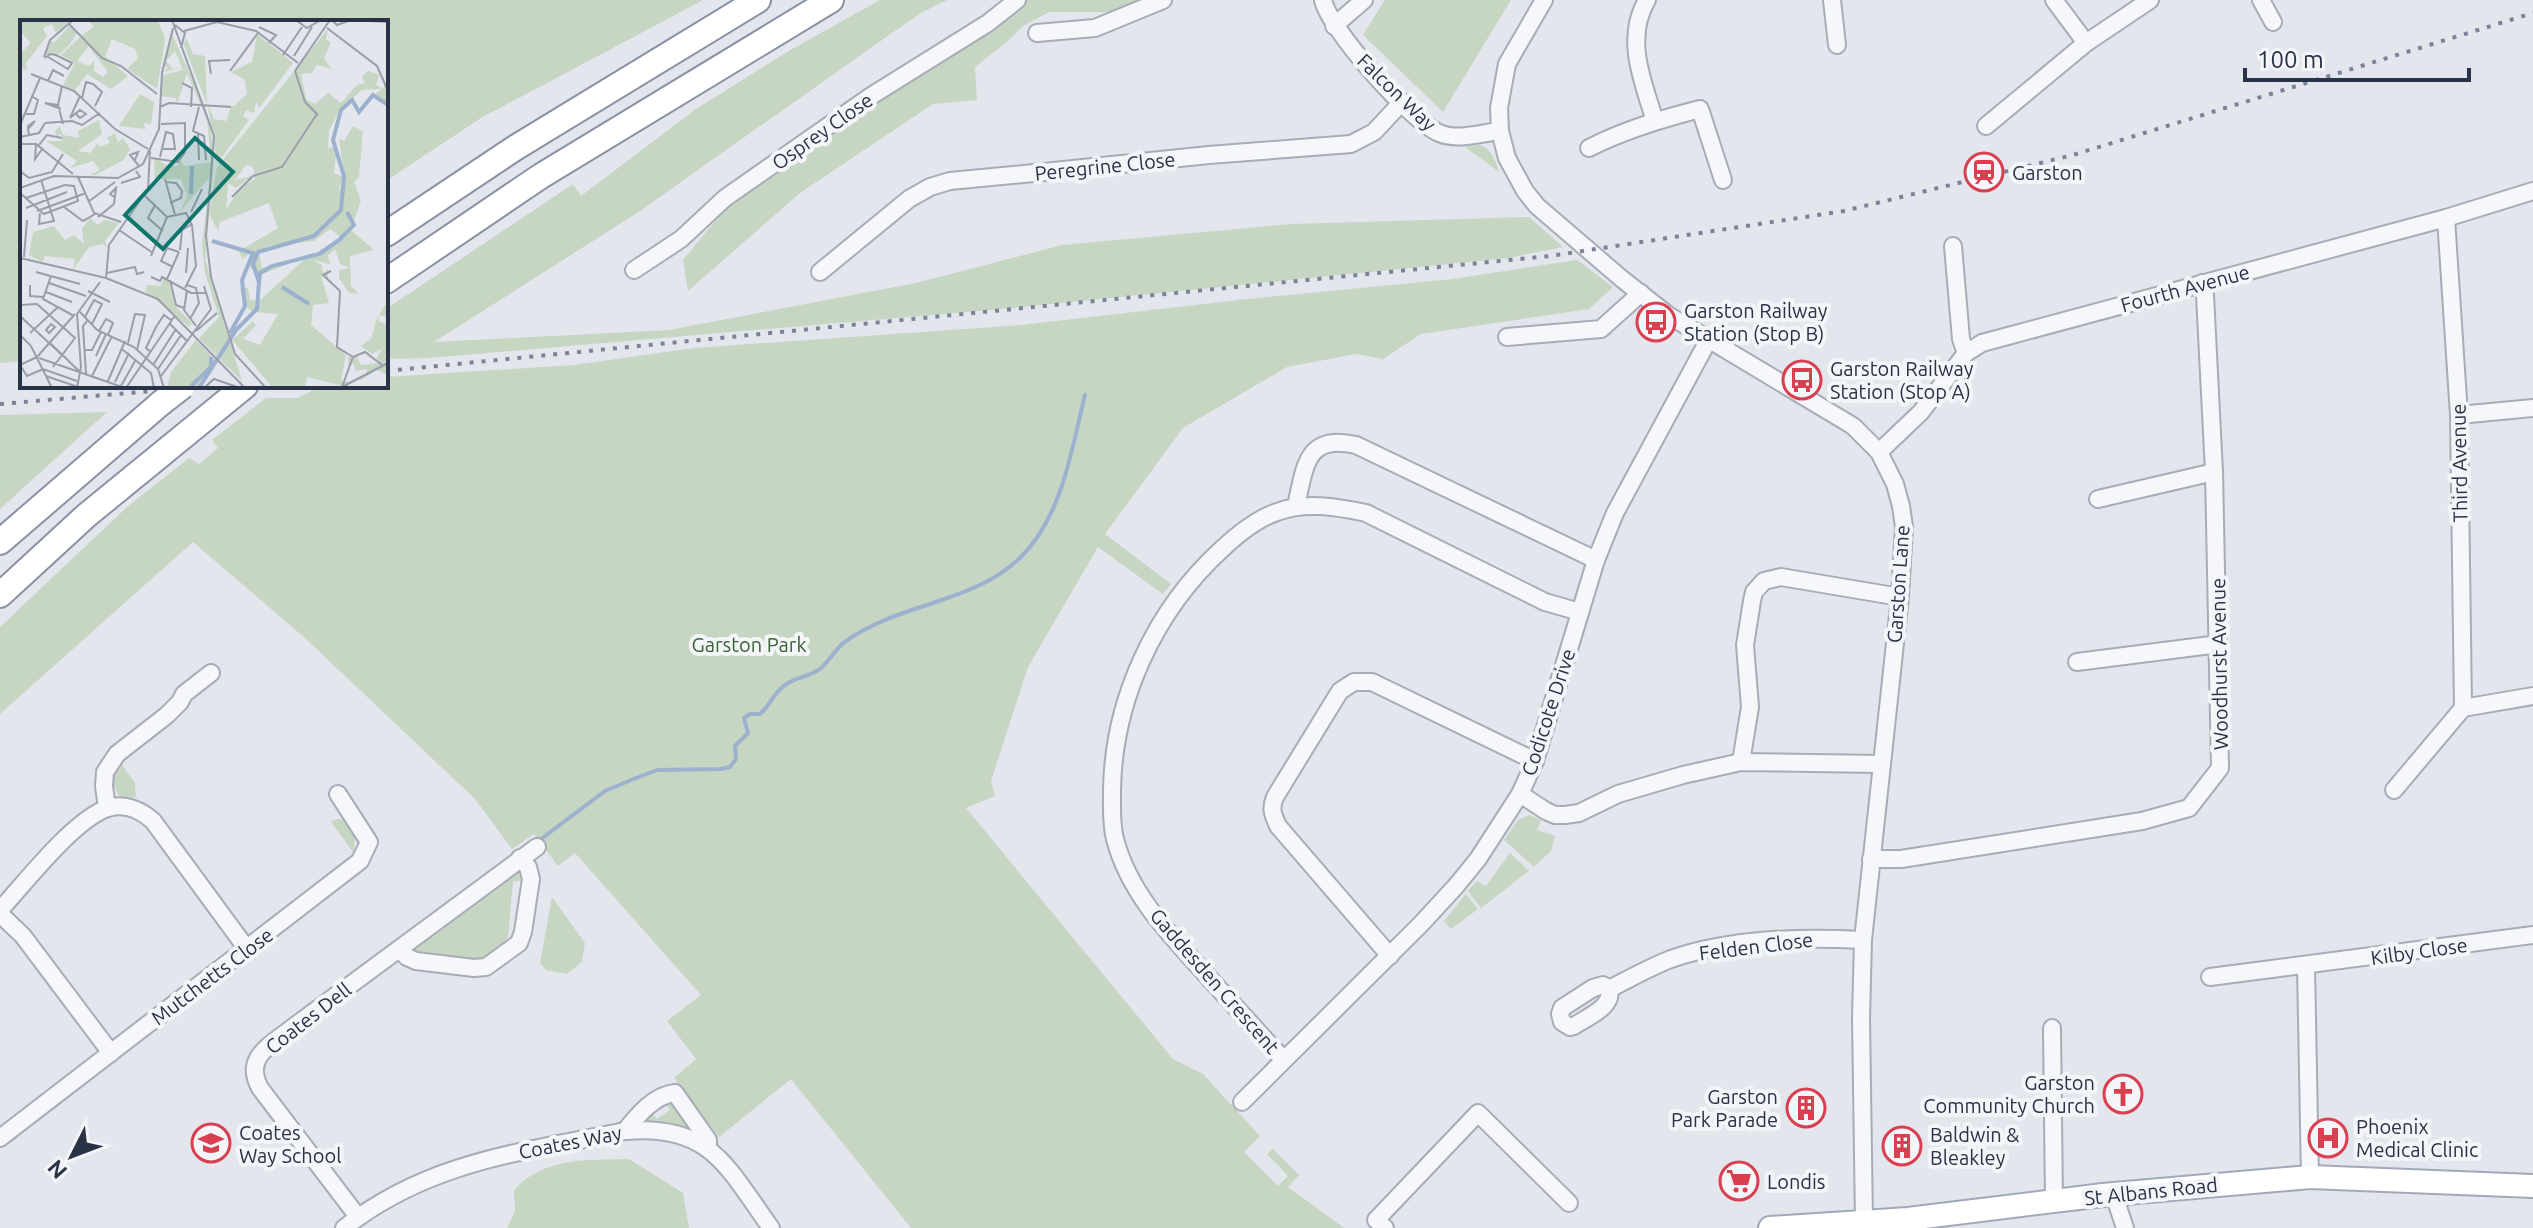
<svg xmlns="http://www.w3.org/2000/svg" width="2533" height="1228" font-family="Ubuntu,sans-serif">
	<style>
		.green { fill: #c7d6c3 }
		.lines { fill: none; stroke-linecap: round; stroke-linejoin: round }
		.stream { stroke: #9bb1ce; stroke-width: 4 }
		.minor-casing { stroke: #a7acb7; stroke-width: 20 }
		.major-casing { stroke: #a1a9b9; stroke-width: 26 }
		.highway-casing { stroke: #8992a4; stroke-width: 28 }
		.minor { stroke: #f6f7fa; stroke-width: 16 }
		.major { stroke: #fff; stroke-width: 22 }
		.highway { stroke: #fff; stroke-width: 24 }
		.rail { stroke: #7b8497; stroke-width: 4; stroke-dasharray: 4 8; stroke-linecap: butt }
		.highway-bridge-casing { stroke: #8992a4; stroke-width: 28; stroke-linecap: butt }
		.highway-bridge { stroke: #fff; stroke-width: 24 }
		.labels { text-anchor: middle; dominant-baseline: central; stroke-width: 8; stroke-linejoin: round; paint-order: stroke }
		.street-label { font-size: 20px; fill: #293246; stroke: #f3f5f9 }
		.poi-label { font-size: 20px; fill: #293246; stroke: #f3f5f9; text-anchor: start }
		.park-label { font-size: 20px; fill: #3b6335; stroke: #f3f5f9 }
		.inset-river { fill: none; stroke: #9bb1ce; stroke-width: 4 }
		.inset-road { fill: none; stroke: #999eaa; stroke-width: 2 }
		.view { fill: #0f766e; fill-opacity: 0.15; stroke: #0f766e; stroke-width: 4 }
		.inset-edge { fill: none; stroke: #293246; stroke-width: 4 }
	</style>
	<rect width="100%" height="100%" fill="#e3e6ec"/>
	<!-- green -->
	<g class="green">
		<polygon points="0,0 703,0 481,118 386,181 386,22 22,22 22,361 0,363"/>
		<polygon points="880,0 947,0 921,13 892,33 637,213 434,342 669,330 916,283 1062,245 1292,224 1529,217 1563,247 1508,258 1002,309 429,358 386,359 386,309 573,184 581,196 696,109 787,52"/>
		<polygon points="1028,0 1142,0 1116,12 1049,12 1023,26 1009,40 975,67 977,100 933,104 800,193 688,291 683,260 731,202 919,71 985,34 1010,17"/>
		<polygon points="1385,0 1511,0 1443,112 1363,35"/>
		<path d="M1480 145C1492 149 1495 161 1499 172L1465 147Z"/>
		<polygon points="1577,260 1613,287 1589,309 1421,334 1383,359 1356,354 1287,367 1183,428 1105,534 1171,584 1163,594 1098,547 1028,667 991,781 995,796 966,808 1173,1059 1203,1074 1260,1136 1244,1152 1278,1186 1288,1176 1267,1154 1273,1149 1299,1175 1288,1187 1344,1228 911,1228 791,1079 719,1137 674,1078 696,1059 667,1021 701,995 575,853 558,866 534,834 512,849 475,799 306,639 193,542 0,714 0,627 127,507 189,458 199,464 218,448 212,440 266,398 297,398 322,386 386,386 386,377 574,365 694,348 1021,325 1247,299 1453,279"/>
		<polygon points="107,412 0,509 0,415"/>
		<path d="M120 762 135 783 136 796 130 800 120 797C111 784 111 775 120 762Z"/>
		<polygon points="1529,815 1541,820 1537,830 1555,836 1551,851 1534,867 1504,840 1518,820"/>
		<path d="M337 819C355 818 357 838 353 852L331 822Z"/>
		<polygon points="1510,853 1529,871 1481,908 1468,891 1477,881 1486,886"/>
		<path d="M516 870 521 873 523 880 513 882 508 936C503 947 492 955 482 961L420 956 414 952 413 948Z"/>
		<polygon points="1466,894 1478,909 1451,929 1444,921"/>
		<polygon points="552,897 585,943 582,962 567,974 546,970 540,963"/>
		<polygon points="671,1097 693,1132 641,1122 650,1111 657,1119 670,1110 663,1101"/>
		<path d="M629 1159 683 1193 689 1228H507L515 1211 514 1190C543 1157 588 1160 629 1159Z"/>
	</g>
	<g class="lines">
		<!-- stream -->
		<path class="stream" d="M537 842 605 791 631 780 657 770 721 769 730 767 736 759 735 746 748 733 744 718 750 714H760C772 704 772 693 788 683 798 677 812 676 821 668 830 660 836 648 846 641 906 598 990 605 1036 539 1065 498 1073 443 1085 395"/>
		<!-- minor casing -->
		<g class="minor-casing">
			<g id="minor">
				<path d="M1323 0C1329 29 1411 121 1439 133 1457 141 1481 133 1500 131"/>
				<polyline points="1544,0 1507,64 1499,108 1500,131 1507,158 1525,191 1537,206 1622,279 1668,315 1853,426 1879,452 1895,484 1901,506 1904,527 1900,597 1863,940 1861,1018 1864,1222"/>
				<path d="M1647 0C1624 39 1643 82 1655 121"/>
				<polyline points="1832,0 1837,45"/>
				<polyline points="2054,0 2086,43"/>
				<polyline points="2261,0 2273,22"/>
				<polyline points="1334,26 1364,0"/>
				<polyline points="1037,33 1095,28 1163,0"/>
				<polyline points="1986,126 2086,43 2150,0"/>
				<path d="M1589 148C1624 130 1661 119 1700 109L1723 180"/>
				<polyline points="2446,218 2459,415 2463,708"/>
				<polyline points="1953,246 1961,339 1966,353"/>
				<polyline points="634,270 681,239 725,198 871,96 988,23 1017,0"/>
				<polyline points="820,272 909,199 930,187 950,181 1044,172 1209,155 1351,144 1374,132 1402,102"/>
				<polyline points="1507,337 1601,329 1641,293"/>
				<polyline points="2459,415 2533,408"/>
				<polyline points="1879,452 1921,412 1966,353 1982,343 2446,218 2533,191"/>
				<polyline points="2098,499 2214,472"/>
				<path d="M1296 506C1305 468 1305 433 1356 445L1596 560"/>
				<polyline points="2077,662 2219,644"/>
				<polyline points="2463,708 2533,696"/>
				<polyline points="1741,762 1750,707 1745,645 1752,601 1754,592 1764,581 1781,577 1900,597"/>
				<polyline points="2394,790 2463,708"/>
				<polyline points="1520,794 1546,811 1555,815 1565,815 1579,813 1618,794 1683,775 1741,762 1881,764"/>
				<polyline points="107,808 104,786 105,772 117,754 167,715 180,702 184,694 211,673"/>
				<polyline points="1871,859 1901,859 2142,821 2189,808 2220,768 2214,472 2205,295 2202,283"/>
				<path d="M0 910C25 883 74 819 108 808 125 803 141 810 153 821L247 949"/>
				<polyline points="0,914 23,936 111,1053"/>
				<polyline points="399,949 407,957 416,961 474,968 486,967 519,943 523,932 531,879 528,867 520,858"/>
				<path d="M1390 956 1278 826C1273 815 1270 809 1275 797L1340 691 1354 682H1372L1535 761"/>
				<polyline points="2306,966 2310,1177"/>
				<polyline points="2210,977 2533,935"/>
				<path d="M1609 989C1614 1007 1587 1017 1574 1026L1570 1027 1562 1022 1560 1014 1562 1008 1593 988 1603 985 1609 989C1629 979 1650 967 1671 959 1731 938 1800 937 1863 940"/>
				<polyline points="2052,1028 2054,1202"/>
				<path d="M1283 1059C1258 1032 1234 1005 1209 978 1172 937 1129 894 1115 839 1111 824 1112 806 1112 791 1113 700 1155 610 1222 549 1238 534 1256 519 1277 512 1305 501 1337 507 1366 513L1545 602 1580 612"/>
				<polyline points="1242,1102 1421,924 1456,886 1478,859 1520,794 1535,761 1596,560 1615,513 1709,339"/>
				<path d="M625 1131C637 1116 654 1095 675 1093L708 1140V1149"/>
				<polyline points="0,1138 360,861 369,842 338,794"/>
				<polyline points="2114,1195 2125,1228"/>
				<path d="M358 1217 260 1088C243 1057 271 1045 292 1028L537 847"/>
				<path d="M344 1228C429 1161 523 1152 625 1131 710 1123 727 1167 771 1228"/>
				<polyline points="1385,1228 1376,1220 1478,1113 1569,1203"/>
			</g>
		</g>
		<!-- major casing -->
		<g class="major-casing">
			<polyline id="major" points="1770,1228 1908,1219 2103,1195 2310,1177 2533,1186"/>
		</g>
		<!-- highway casing -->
		<g class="highway-casing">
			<g id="highway">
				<polyline points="386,234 515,148 758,0"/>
				<polyline points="386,281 541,176 831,0"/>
				<polyline points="0,542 161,403"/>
				<polyline points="0,595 87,515 245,386"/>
			</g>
		</g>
		<!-- minor -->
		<use href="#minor" class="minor"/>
		<!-- major -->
		<use href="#major" class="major"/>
		<!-- highway -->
		<use href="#highway" class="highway"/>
		<!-- rail -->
		<g class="rail">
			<polyline points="386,371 1550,256 1844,211 2073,155 2533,13"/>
			<polyline points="0,404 211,386"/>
		</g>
		<!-- highway-bridge casing -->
		<g class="highway-bridge-casing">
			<polyline id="highway-bridge" points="161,403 183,386"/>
		</g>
		<!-- highway-bridge -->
		<use href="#highway-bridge" class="highway-bridge"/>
	</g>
	<!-- icons -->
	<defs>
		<g id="station-ring" transform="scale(2)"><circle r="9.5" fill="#f3f5f9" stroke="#d93f4f" stroke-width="1.5"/><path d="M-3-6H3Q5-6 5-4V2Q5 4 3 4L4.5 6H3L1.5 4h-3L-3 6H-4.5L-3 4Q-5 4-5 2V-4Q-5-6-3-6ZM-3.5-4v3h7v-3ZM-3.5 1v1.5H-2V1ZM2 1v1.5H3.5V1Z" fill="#d93f4f"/></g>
		<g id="bus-ring" transform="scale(2)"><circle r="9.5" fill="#f3f5f9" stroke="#d93f4f" stroke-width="1.5"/><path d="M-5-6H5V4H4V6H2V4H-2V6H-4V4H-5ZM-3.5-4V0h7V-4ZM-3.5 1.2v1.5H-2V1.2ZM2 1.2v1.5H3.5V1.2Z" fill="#d93f4f"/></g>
		<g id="church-ring" transform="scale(2)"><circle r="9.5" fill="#f3f5f9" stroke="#d93f4f" stroke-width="1.5"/><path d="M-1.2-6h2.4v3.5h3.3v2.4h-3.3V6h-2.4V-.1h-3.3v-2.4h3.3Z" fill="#d93f4f"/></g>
		<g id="building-ring" transform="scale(2)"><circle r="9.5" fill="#f3f5f9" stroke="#d93f4f" stroke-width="1.5"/><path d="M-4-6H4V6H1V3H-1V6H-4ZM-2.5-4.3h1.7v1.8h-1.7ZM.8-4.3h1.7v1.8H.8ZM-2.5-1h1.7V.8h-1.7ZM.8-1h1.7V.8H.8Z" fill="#d93f4f"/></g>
		<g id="hospital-ring" transform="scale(2)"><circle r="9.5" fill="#f3f5f9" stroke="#d93f4f" stroke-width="1.5"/><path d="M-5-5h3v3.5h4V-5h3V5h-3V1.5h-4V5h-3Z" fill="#d93f4f"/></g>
		<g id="school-ring" transform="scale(2)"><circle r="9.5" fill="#f3f5f9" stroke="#d93f4f" stroke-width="1.5"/><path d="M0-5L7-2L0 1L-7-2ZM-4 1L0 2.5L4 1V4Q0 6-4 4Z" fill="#d93f4f"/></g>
		<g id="supermarket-ring" transform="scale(2)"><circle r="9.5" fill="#f3f5f9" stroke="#d93f4f" stroke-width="1.5"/><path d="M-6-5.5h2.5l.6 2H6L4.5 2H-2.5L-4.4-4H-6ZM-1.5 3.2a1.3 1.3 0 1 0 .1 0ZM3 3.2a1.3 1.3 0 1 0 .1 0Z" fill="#d93f4f"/></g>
	</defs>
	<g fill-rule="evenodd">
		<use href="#station-ring" x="1984" y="172"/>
		<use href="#bus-ring" x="1656" y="322"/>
		<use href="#bus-ring" x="1802" y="380"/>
		<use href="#church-ring" x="2123" y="1094"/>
		<use href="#building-ring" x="1806" y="1108"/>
		<use href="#hospital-ring" x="2328" y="1138"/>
		<use href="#school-ring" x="211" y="1143"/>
		<use href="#building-ring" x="1902" y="1146"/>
		<use href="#supermarket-ring" x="1739" y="1181"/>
	</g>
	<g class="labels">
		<!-- street labels -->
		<g class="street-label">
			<text transform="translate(1397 92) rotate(44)">Falcon Way</text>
			<text transform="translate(822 131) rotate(-35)">Osprey Close</text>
			<text transform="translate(1105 166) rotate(-6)">Peregrine Close</text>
			<text transform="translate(2185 288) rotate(-15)">Fourth Avenue</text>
			<text transform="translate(2459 463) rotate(-91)">Third Avenue</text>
			<text transform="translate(1898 584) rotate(-86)">Garston Lane</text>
			<text transform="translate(2219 664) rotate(-91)">Woodhurst Avenue</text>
			<text transform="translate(1548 712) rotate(-72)">Codicote Drive</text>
			<text transform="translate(1756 946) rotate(-7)">Felden Close</text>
			<text transform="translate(2419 951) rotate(-8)">Kilby Close</text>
			<text transform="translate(212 976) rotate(-37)">Mutchetts Close</text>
			<text transform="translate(1215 981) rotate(49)">Gaddesden Crescent</text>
			<text transform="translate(308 1018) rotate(-38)">Coates Dell</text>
			<text transform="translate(570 1142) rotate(-11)">Coates Way</text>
			<text transform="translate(2151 1191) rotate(-6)">St Albans Road</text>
		</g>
		<!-- poi labels -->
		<g class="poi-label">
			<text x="2012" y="172">Garston</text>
			<text x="1684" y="310">Garston Railway<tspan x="1684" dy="23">Station (Stop B)</tspan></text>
			<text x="1830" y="368">Garston Railway<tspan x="1830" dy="23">Station (Stop A)</tspan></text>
			<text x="2095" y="1082" text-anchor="end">Garston<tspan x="2095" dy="23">Community Church</tspan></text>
			<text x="1778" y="1096" text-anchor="end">Garston<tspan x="1778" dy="23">Park Parade</tspan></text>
			<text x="2356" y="1126">Phoenix<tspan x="2356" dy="23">Medical Clinic</tspan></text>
			<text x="239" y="1132">Coates<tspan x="239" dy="23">Way School</tspan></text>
			<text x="1930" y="1134">Baldwin &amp;<tspan x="1930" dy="23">Bleakley</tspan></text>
			<text x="1767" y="1181">Londis</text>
		</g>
		<!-- park labels -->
		<g class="park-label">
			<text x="749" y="644">Garston Park</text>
		</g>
	</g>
	<!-- overview -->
	<g transform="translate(20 20)">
		<rect width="368" height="368" fill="#e3e6ec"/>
		<path d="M0 0H51L36 13 32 4 23 8 27 16 6 43 7 51 0 47V34L11 23 0 11ZM68 0H138L145 19 137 69 107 49 118 38 115 29 92 19 85 37 108 56 91 69 67 54 55 70 62 77 43 65 55 43 41 35 60 17 69 26 57 41 69 46 74 41V51L83 57 88 52 61 16 74 7ZM50 5 57 13 50 24 40 34H25L31 20 34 23ZM308 9 306 20 311 22 304 38 311 49 297 45 292 53 281 54 286 79 295 84 308 73 321 83 337 65 345 63 342 57 348 51 359 55 356 65 363 69 368 58V85L356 76 350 78 362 69 342 70 320 89 309 111 308 128 317 126 314 153 323 157 319 168 322 169 325 160 319 119 324 121 333 106 343 111 339 157 334 162 341 180 331 210 354 230 330 236 331 266 339 274 329 273 319 258V250L329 248 320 244 315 229 308 235 310 244 293 240 302 245 303 254 308 249V258L301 256 309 283 293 285 291 305 326 335 321 361 334 362 346 356 347 349 336 351 333 343 328 346V337L337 336 341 345 360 343 356 339 362 329 352 334 341 326 351 319 357 298 367 282V297L359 295 358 301 368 305V343L359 347 368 344V355L356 350 343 359 335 362 323 366 287 357 285 368H253L212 320 233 301 236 305 223 319 240 325 258 294 233 292 225 285 220 268H228L230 280 239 281 288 236 238 256 228 245 231 233 222 239 219 231 258 208 249 183 200 202 198 211 189 193 197 147ZM226 145 233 147 235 159 220 168 206 190 208 163 216 168 232 156 215 160ZM310 209 321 217 300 233 242 248 239 234 248 226 294 221ZM152 14 182 81 191 112 194 142 185 239 222 361 179 318 199 297 185 253 182 225 190 157 159 193 167 176 161 159H135L134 137 148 146H157L161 140 164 146 191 142 187 100 167 53 157 84 156 78 140 76 143 55 163 50 155 31 146 41 153 49 161 48 143 52 148 48 145 45 146 37ZM237 14 273 43 240 87 236 83 234 93 226 90 223 96 229 100 197 144 188 85 194 99 206 101 211 87 196 84 214 86 227 74 225 60 211 52 232 42ZM167 19 173 34 185 36 187 84 163 23ZM120 74 134 82 131 104 123 103 126 109 99 106ZM79 100 82 114 58 131 70 133 78 123 79 127 90 123 87 118 95 113 98 122 103 118 110 129 104 140 75 155H70L80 150 73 141 50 148 57 141 26 121H42L41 113 37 117 35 111 40 106 43 115 59 118 58 111ZM70 198 78 205 84 200 99 203 85 221 88 228 83 224 69 227 53 250 55 239 25 236 22 242 9 235 13 212 34 206 45 220 54 215 64 224 62 209ZM143 259 149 261 155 286 172 303 169 307 125 271 127 265 141 266ZM176 320 197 342 179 368H147L151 352Z" fill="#c7d6c3" fill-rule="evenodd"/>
		<path class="inset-river" d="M171 174 172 146M192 221 233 233 222 260 225 286 210 313M300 234 322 218M239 262 240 253 252 246 299 234 319 220 334 205 327 192M262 267 289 284M171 366 191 347V337M179 368 216 310 237 289 239 262 233 244 238 232 294 216 321 190 324 156 313 120 321 90 332 80 339 92 353 75 368 85"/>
		<path class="inset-road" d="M152 0 194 116 186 216 191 257 215 334 246 368M276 0 287 8 299 1M312 0 317 5 331 0 368 2M49 4 82 38 101 46 137 74M155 5 165 13 161 28M239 7 256 15 249 23M307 8 357 46 368 71M164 11 197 2 236 11 278 43M263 35 282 7M274 36 292 7M24 37 30 20 53 0M25 38 30 34 36 35 52 43 48 49 28 37M210 51 238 13M11 54 54 71 95 109 128 129M191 54 189 41 210 40M28 61 33 50 44 56M162 63 172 68 171 87M42 66 38 85 43 104M62 78 66 62 73 64 82 72 75 86M38 85 25 83 41 89M140 87 149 83 211 87M179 87 173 111 184 116 186 140M6 94H14L18 80 13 77M50 98 60 90 66 94 60 98 56 94M50 98 60 76M52 101 62 105 80 93M25 103 52 101M0 105 20 58M8 109 15 101 8 106V109L9 115M178 113 179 140M0 117 19 113 25 103M0 124H16L53 154M16 124 15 139 23 128M19 125 27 115 42 118M140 137 146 112 153 114 155 129H143M131 138 158 142 165 132V103L141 104M115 140 118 132 110 135 119 146M0 151 9 158 32 152 43 134M58 157 74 193 101 202M145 159 155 195M145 162 156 163 162 171 161 178 150 183M101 163 120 157 116 151M0 168 34 156 98 158 123 144 139 109 142 53 153 8M0 173 24 194 58 181 54 166 45 165M124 175 147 197M212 177 233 156 262 147 297 94 285 82 275 51 310 0M6 178 45 165M68 182 95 162M135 185 128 198 143 211M44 187 63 201 75 194M6 188 47 172M17 191 66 173M171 192 182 169M20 193 19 204 34 201 21 160M78 197 94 184 96 168 90 174 94 177M147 197 166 193 172 205 176 246 165 268M99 210 133 233M160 230 162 210 172 204M131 236 147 197M4 237 7 200M0 238 86 258M153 247 141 241 147 228 159 232M311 251 303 255 320 271M16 252 60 264M87 253 115 247 117 254 124 252M166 253 168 228M31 256 23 279 54 296M131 257 140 261 142 257 171 273H187M86 258 89 225 128 169 130 131M86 258 138 279 225 368M147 259 159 232M150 260 156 285 164 288M29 263 66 276M10 265V276L24 277M167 265 176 268 179 283 170 299M167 270 164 290 176 306M68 271 90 282M320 271 317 327 333 337M26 272 52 282M0 285 17 284 55 318 33 347M60 292 77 310 114 327 138 349 144 368M0 296 42 335M65 297 74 280 82 284 72 304M31 304 35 307 29 313 26 310ZM150 304 167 321M79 311 86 299 93 303 88 315M176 311 197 293M10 313 38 287M0 315 11 326 32 368M30 323 59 351M108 323 115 294 125 295 117 330M102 329 131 353 134 368M65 330H72L81 312M131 332 126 328 136 307 144 295 151 300M76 336 86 314M17 337 0 345 7 356 23 349 57 361M17 337 55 294M333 337 345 332 362 345M19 338 105 368M133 345 156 309M138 349 161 315M66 354 63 306 68 300M26 356 58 367M72 356 92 316M141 356 191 289 184 266M88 361 105 321M95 362 109 333M101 366 115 341M322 367 333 337M57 368 61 347 57 294 80 262M106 368 154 297M184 368 194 359 220 368M320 368 368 343"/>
		<path class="view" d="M175 118 213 152 143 229 105 195Z"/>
		<rect width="368" height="368" class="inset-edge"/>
	</g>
	<!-- north arrow -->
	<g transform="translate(72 1156) rotate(228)" stroke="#f3f5f9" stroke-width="6" paint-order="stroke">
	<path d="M0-6L14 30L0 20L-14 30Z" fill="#293246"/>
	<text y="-12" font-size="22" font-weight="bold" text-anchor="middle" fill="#293246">N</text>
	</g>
	<!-- scale -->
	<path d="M2245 68v12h224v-12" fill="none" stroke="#293246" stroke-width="4"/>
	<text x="2257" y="68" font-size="24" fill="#293246" stroke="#f3f5f9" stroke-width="6" paint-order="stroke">100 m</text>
</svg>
